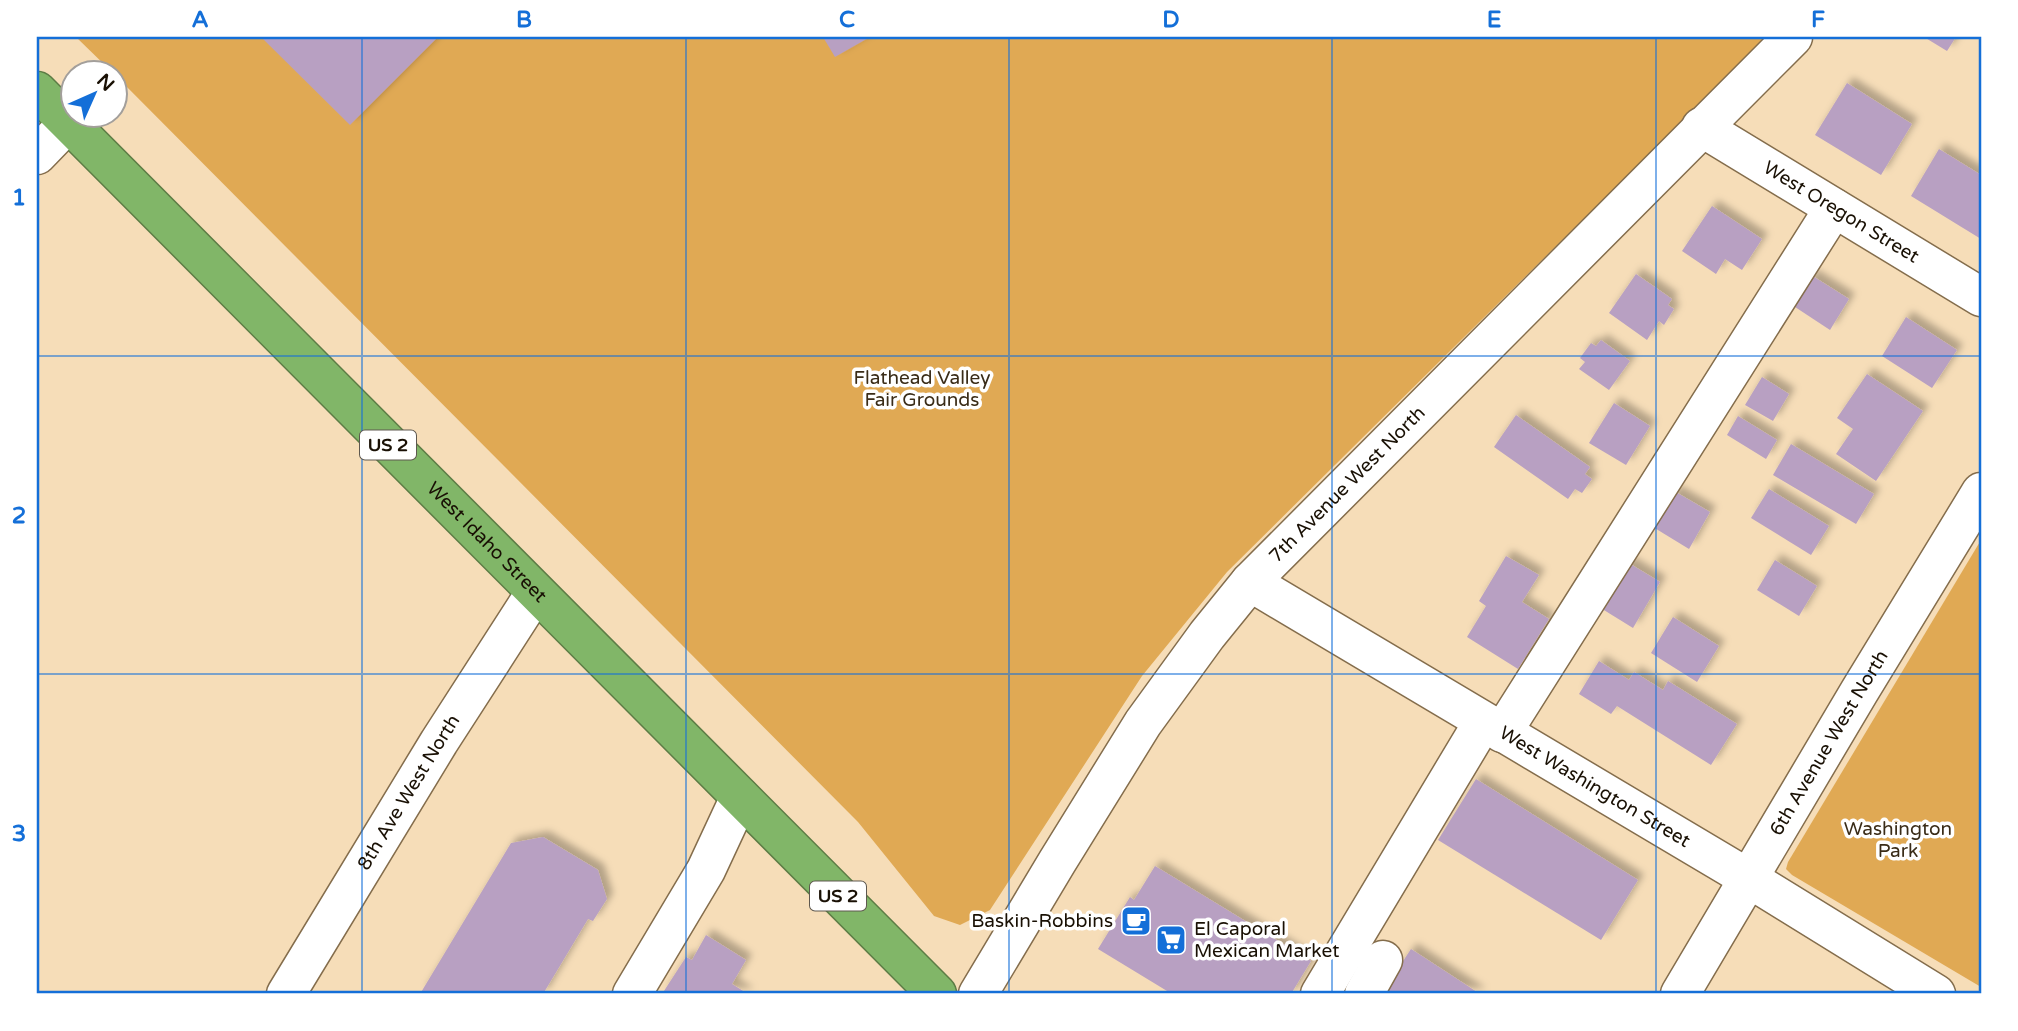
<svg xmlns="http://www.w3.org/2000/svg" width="2018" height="1031" font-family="'Varela Round',sans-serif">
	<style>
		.green { fill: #e0a954 }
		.building { fill: #b8a0c2; filter: url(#shadow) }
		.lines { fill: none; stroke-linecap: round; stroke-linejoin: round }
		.minor-casing { stroke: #846d4c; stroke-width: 41 }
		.highway-casing { stroke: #5d7c45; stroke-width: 41 }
		.minor { stroke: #fff; stroke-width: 38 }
		.highway { stroke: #81b668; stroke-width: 38 }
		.grid { fill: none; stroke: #146fd8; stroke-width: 2; stroke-opacity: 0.55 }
		.labels { text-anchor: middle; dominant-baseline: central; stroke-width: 7; stroke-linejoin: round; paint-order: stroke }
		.shield { fill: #fff; stroke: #5e584f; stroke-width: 2 }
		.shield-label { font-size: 18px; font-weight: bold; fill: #191004 }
		.street-label { font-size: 19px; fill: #191004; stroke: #fff }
		.park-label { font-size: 19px; fill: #3a2c18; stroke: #fff }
		.poi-label { font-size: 19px; fill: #191004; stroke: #fff; text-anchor: end }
		.neatline { fill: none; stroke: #146fd8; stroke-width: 2.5 }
		.grid-label { font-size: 23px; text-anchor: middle; font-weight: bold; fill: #146fd8 }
	</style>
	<defs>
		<filter id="shadow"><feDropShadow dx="6" dy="-6" stdDeviation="3.5" flood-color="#0004"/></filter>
	</defs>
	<rect width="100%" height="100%" fill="#f6ddb8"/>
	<!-- green -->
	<g class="green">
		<polygon points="76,37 1767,37 1227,572 1142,676 990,910 960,925 934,916 858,822 116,76 116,74 113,73"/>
		<polygon points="1981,540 1981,987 1792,875 1786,869 1788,862"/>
	</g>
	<!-- building -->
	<g class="building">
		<polygon points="261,37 438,37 350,125"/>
		<polygon points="823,37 870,37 835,57"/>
		<polygon points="1924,37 1956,37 1947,51"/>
		<polygon points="1847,83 1912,124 1881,175 1815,135"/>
		<polygon points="1939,149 1981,175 1981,239 1911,196"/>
		<polygon points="1712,206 1762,239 1742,270 1725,259 1716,274 1682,251"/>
		<polygon points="1636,274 1672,299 1668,305 1674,309 1664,325 1659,321 1647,340 1609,313"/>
		<polygon points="1811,275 1849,299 1830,330 1792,305"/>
		<polygon points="1906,317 1957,350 1932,388 1882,356"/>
		<polygon points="1601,340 1630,361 1609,390 1579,369 1585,362 1580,358 1591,343 1596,346"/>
		<polygon points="1867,374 1923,411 1876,481 1836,454 1853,429 1837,418"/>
		<polygon points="1762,377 1789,394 1773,421 1745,405"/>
		<polygon points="1614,403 1650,426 1626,465 1589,443"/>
		<polygon points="1516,415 1590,467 1585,474 1592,479 1582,493 1575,489 1568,499 1494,447"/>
		<polygon points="1738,416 1777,440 1766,459 1727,435"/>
		<polygon points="1791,444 1874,494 1856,524 1773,475"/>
		<polygon points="1769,489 1829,526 1811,555 1751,518"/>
		<polygon points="1674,491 1710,512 1689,549 1653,527"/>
		<polygon points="1506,556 1539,575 1522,602 1549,619 1518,669 1467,637 1486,606 1479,601"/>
		<polygon points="1775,560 1817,586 1799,616 1757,590"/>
		<polygon points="1627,562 1660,582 1633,628 1599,607"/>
		<polygon points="1673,617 1719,646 1697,682 1651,653"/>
		<polygon points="1599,661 1629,680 1634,672 1663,690 1668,681 1737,724 1711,765 1617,706 1611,714 1579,694"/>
		<polygon points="1476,779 1638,880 1601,940 1438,840"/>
		<polygon points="543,837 598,870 607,899 593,921 588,919 543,994 420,994 511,843"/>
		<polygon points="1155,866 1311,961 1291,994 1172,994 1098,949 1130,897 1134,900"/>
		<polygon points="706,935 746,960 732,984 748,994 662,994 686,957 692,960"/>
		<polygon points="1411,949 1480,994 1391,994 1384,990"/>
	</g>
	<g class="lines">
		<!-- minor casing -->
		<g class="minor-casing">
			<g id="minor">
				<path id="s1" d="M1701 127 1981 297"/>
				<polyline points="37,155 68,123"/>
				<path id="s2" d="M1250 582 1748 878 1936 994"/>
				<polyline points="1502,733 1834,208"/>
				<path id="s3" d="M286 994 439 742 535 593"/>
				<polyline points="632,994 706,870 740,797"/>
				<path id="s4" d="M978 994 1057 862 1143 723 1207 635 1250 582 1793 37"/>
				<polyline points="1320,994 1483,722"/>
				<polyline points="1364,994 1383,960"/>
				<path id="s5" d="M1680 994 1859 692 1981 492"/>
			</g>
		</g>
		<!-- highway casing -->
		<g class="highway-casing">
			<g id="highway">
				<path id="s6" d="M37 91 937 994"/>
			</g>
		</g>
		<!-- minor -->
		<use href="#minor" class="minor"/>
		<!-- highway -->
		<use href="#highway" class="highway"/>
	</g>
	<!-- grid -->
	<path class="grid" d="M362 37V994M686 37V994M1009 37V994M1332 37V994M1656 37V994M37 356H1981M37 674H1981"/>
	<!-- icons -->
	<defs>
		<g id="cafe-square" transform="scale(1.575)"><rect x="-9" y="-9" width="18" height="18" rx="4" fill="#146fd8" stroke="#fff"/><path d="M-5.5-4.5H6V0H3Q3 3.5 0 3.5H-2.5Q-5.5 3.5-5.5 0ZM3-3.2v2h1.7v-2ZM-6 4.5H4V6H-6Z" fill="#fff"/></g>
		<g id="supermarket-square" transform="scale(1.575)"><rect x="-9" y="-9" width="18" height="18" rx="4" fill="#146fd8" stroke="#fff"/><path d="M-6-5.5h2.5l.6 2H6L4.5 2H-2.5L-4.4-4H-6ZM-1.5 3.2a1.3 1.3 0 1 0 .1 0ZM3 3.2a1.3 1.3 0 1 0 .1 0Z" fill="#fff"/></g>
	</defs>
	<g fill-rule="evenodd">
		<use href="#cafe-square" x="1136" y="921"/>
		<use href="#supermarket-square" x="1171" y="940"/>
	</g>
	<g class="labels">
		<!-- shield labels -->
		<g class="shield">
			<rect x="360" y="430.5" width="56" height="29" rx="5"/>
			<rect x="810" y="881.5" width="56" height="29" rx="5"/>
		</g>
		<g class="shield-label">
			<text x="388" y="445">US 2</text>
			<text x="838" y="896">US 2</text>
		</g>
		<!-- street labels -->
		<g class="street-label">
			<text stroke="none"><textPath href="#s1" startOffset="164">West Oregon Street</textPath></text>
			<text stroke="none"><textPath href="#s4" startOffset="632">7th Avenue West North</textPath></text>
			<text stroke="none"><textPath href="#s6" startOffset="637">West Idaho Street</textPath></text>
			<text stroke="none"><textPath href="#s5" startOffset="292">6th Avenue West North</textPath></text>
			<text stroke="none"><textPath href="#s2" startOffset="401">West Washington Street</textPath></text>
			<text stroke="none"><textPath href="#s3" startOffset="236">8th Ave West North</textPath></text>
		</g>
		<!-- park labels -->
		<g class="park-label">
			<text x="922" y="378">Flathead Valley<tspan x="922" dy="22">Fair Grounds</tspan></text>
			<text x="1898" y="829">Washington<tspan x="1898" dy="22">Park</tspan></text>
		</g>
		<!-- poi labels -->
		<g class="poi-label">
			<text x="1113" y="921">Baskin-Robbins</text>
			<text x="1194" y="929" text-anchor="start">El Caporal<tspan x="1194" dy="22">Mexican Market</tspan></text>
		</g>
	</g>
	<!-- border -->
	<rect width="2018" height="1031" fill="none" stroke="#ffffff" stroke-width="77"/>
	<!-- north arrow -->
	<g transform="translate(94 94) rotate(45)"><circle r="33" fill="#ffffff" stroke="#a39f9b" stroke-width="2"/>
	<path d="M0-5L12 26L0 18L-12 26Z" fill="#146fd8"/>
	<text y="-10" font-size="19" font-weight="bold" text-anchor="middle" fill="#191004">N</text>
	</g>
	<rect x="38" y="38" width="1942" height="954" class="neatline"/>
	<g class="grid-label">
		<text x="200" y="27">A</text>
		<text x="524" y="27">B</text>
		<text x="847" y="27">C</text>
		<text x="1171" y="27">D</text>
		<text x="1494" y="27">E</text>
		<text x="1818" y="27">F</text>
		<text x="19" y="205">1</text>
		<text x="19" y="523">2</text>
		<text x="19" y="841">3</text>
	</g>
</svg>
